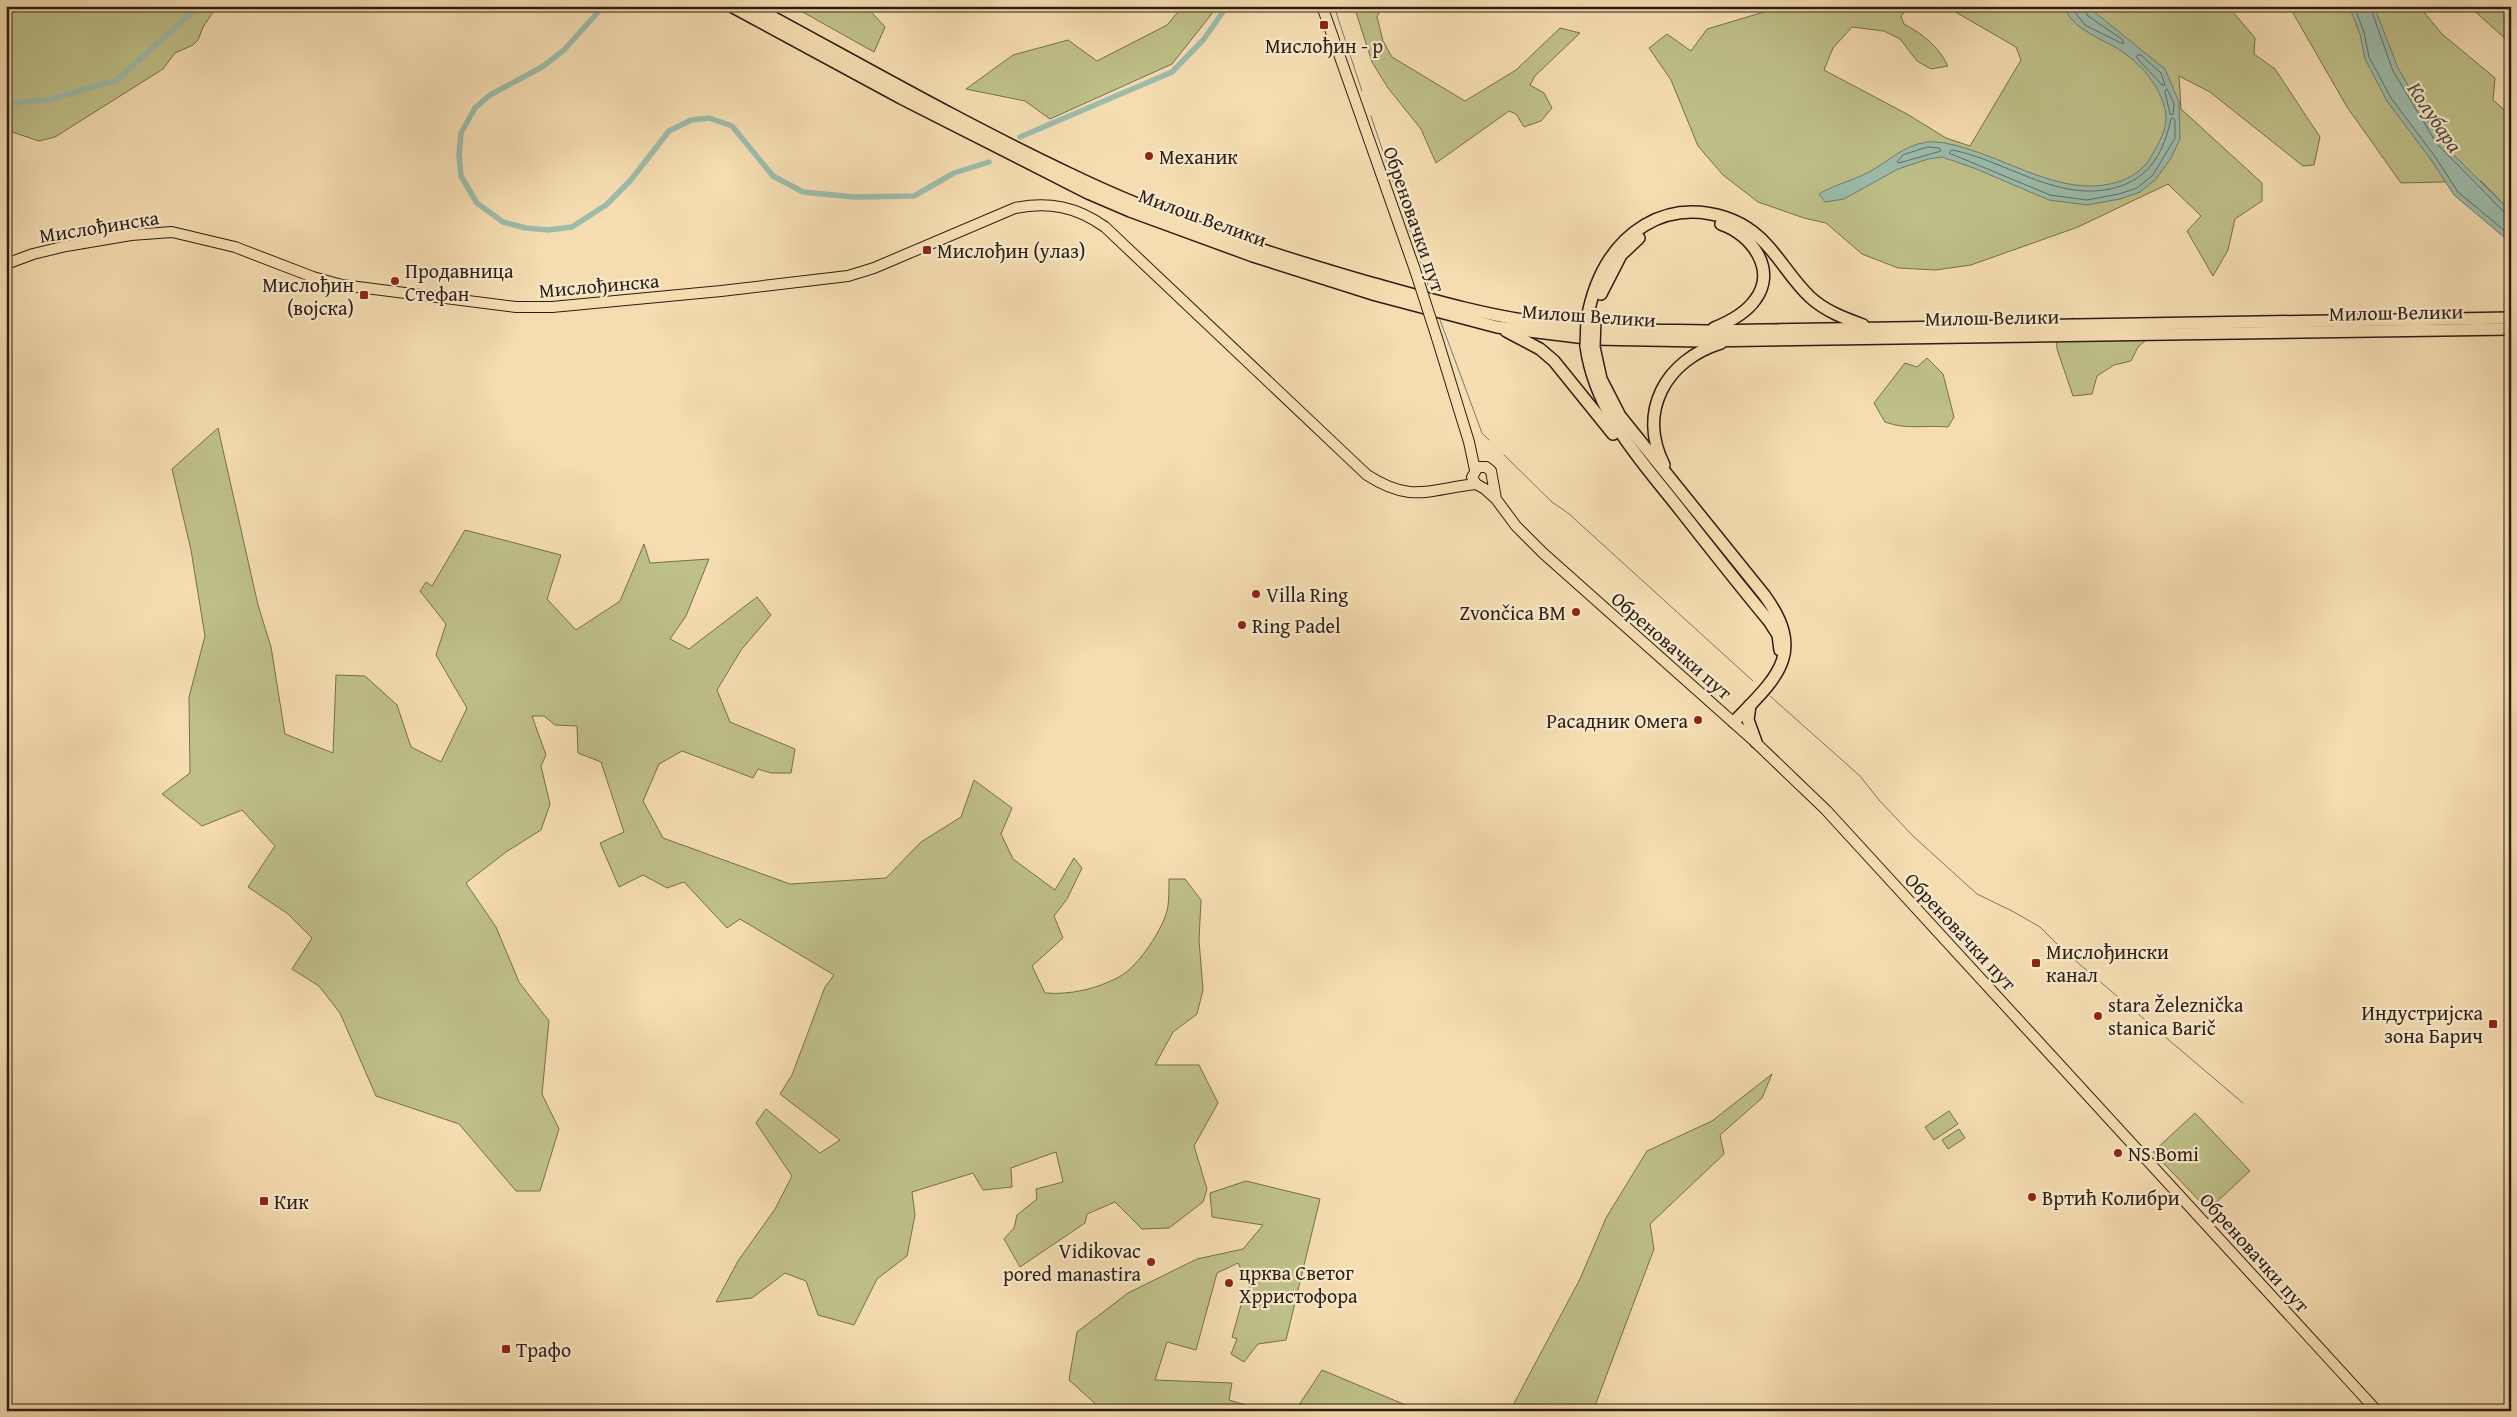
<svg xmlns="http://www.w3.org/2000/svg" width="2517" height="1417" font-family="'Gentium Book Plus',serif">
	<style>
		.green { fill: #bfc089; stroke: #766e4e }
		.water { fill: #9cbcac; stroke: #6f7c6f }
		.lines { fill: none; stroke-linecap: round; stroke-linejoin: round }
		.shore { stroke: #646c60; stroke-width: 1 }
		.stream { stroke: #6f7c6f; stroke-width: 1 }
		.canal { stroke: #9cbcac; stroke-width: 5.5 }
		.major-casing { stroke: #2c1d13; stroke-width: 12 }
		.highway-casing { stroke: #2c1d13; stroke-width: 14 }
		.major { stroke: #f5ddb1; stroke-width: 10 }
		.highway { stroke: #f5ddb1; stroke-width: 11 }
		.major-bridge-casing { stroke: #2c1d13; stroke-width: 12; stroke-linecap: butt }
		.highway-bridge-casing { stroke: #2c1d13; stroke-width: 14; stroke-linecap: butt }
		.major-bridge { stroke: #f5ddb1; stroke-width: 10 }
		.highway-bridge { stroke: #f5ddb1; stroke-width: 11 }
		.poi-dot { fill: #8f2418; stroke: #f8e9cc; stroke-width: 2 }
		.labels { text-anchor: middle; dominant-baseline: central; stroke-width: 4.5; stroke-linejoin: round; paint-order: stroke }
		.poi-label { font-size: 20px; fill: #2c1d13; stroke: #f8e9cc; text-anchor: start }
		.street-label { font-size: 20px; fill: #2c1d13; stroke: #f8e9cc }
		.water-label { font-size: 21px; font-style: italic; fill: #4e4d41; stroke: #f8e9cc }
	</style>
	<rect width="100%" height="100%" fill="#f5ddb1"/>
	<filter id="stains"><feTurbulence type="fractalNoise" baseFrequency=".004" numOctaves="4"/><feColorMatrix values="0 0 0 0 .2 0 0 0 0 .09 0 0 0 0 .02 0 0 0 .5 -.17"/></filter>
	<radialGradient id="worn" r=".72"><stop offset=".6" stop-color="#630" stop-opacity="0"/><stop offset="1" stop-color="#630" stop-opacity=".3"/></radialGradient>
	<!-- green -->
	<g class="green">
		<polygon points="6,6 217,6 203,27 198,40 193,45 175,53 163,69 55,137 39,141 6,130"/>
		<polygon points="792,6 866,6 885,27 874,52"/>
		<polygon points="1183,6 1218,6 1172,64 1050,119 1025,101 966,89 1013,55 1068,40 1097,61 1167,25"/>
		<polygon points="1354,6 1382,6 1377,17 1383,41 1392,57 1465,101 1516,70 1560,28 1580,33 1535,76 1530,85 1544,93 1552,108 1541,121 1524,127 1516,114 1509,111 1436,163 1421,129 1388,88 1372,62"/>
		<path d="M1784 6H1910L1901 16 1904 24C1924 35 1938 46 1948 66L1931 69 1917 61 1900 39 1884 31 1852 27 1833 48 1824 70 1907 114 1946 138 1970 146 2021 60 2016 47 1945 6H2228L2255 38 2254 54 2275 69 2320 137 2314 165 2303 166 2210 92 2179 76 2181 109 2262 183V201L2235 219 2228 250 2213 276 2187 231 2201 216 2168 184 2078 227 1971 265 1936 270 1898 268 1862 254 1826 223 1804 218 1758 202 1723 175 1698 146 1671 80 1649 48 1667 34 1691 51 1707 29Z"/>
		<polygon points="2289,6 2419,6 2442,34 2495,78 2493,100 2511,116 2511,212 2481,181 2401,183 2347,107"/>
		<polygon points="2469,6 2511,6 2511,44"/>
		<polygon points="2073,318 2091,330 2134,328 2145,341 2138,347 2131,361 2114,365 2097,376 2092,394 2073,396 2057,349 2056,324"/>
		<path d="M1927 358 1943 374 1954 417 1948 427C1925 425 1907 430 1885 422L1874 403 1905 363 1917 367Z"/>
		<path d="M218 428 258 605 271 647 285 734 333 753 336 675 365 676 397 705 411 747 441 762 467 708 436 655 446 624 420 591 426 582 432 586 465 530 561 555 547 599 576 630 620 601 644 544 650 563 709 559 686 616 670 639 689 649 757 597 771 615 741 650 717 690 730 722 795 749 791 773H771L758 769 753 778 682 751 659 764 643 801 663 838 790 884 886 878 921 842 961 817 974 780 1012 808 1001 834 1013 859 1055 890 1074 858 1082 868 1067 899 1054 916 1063 938 1032 966 1045 993C1071 995 1096 989 1119 977 1138 967 1165 927 1168 906 1169 897 1169 887 1169 879H1185L1201 900 1199 940 1203 990 1197 1014 1173 1032 1155 1065H1199L1218 1103 1194 1146 1207 1189 1203 1202 1169 1228 1142 1229 1115 1202 1087 1214 1085 1223 1020 1267 1004 1239 1014 1228 1017 1215 1037 1199 1036 1189 1063 1182 1056 1152 1011 1168 1012 1187 983 1190 973 1173 912 1192 915 1215 907 1256 877 1279 854 1325 818 1315 806 1281 785 1273 752 1298 716 1302 738 1261 775 1209 792 1176 756 1123 766 1109 820 1153 840 1140 780 1094 792 1075 825 987 834 975 740 919 727 928 684 882 667 888 643 875 619 887 600 843 624 832 601 762 578 753 577 726 555 725 544 716H532L546 755 541 766 550 804 541 830 506 852 466 883 496 927 519 982 549 1021 542 1094 559 1129 540 1191H516L459 1124 376 1096 340 1013 319 986 292 969 312 938 288 914 248 887 275 846 242 810 202 826 162 794 190 773 189 697 205 636 191 550 172 469Z"/>
		<polygon points="1772,1074 1762,1098 1720,1135 1724,1154 1650,1224 1654,1249 1593,1411 1510,1411 1580,1279 1606,1218 1647,1151 1712,1121"/>
		<polygon points="1949,1111 1958,1124 1934,1140 1925,1127"/>
		<polygon points="2195,1113 2250,1171 2208,1210 2153,1152"/>
		<polygon points="1959,1129 1965,1138 1948,1149 1942,1140"/>
		<polygon points="1246,1181 1320,1199 1286,1340 1258,1344 1244,1362 1231,1354 1237,1339 1232,1337 1245,1291 1250,1288 1238,1263 1217,1273 1196,1350 1167,1342 1155,1380 1232,1383 1229,1400 1249,1406 1247,1411 1099,1411 1100,1408 1069,1380 1077,1332 1128,1293 1197,1259 1243,1249 1263,1225 1212,1217 1210,1193"/>
		<polygon points="1322,1370 1420,1411 1295,1411"/>
	</g>
	<!-- water -->
	<g class="water">
		<path d="M2065 6H2087L2165 69 2179 102 2180 139 2171 158 2156 179 2140 192 2120 199 2087 205 2049 200 1974 168 1942 157 1928 159 1898 169 1844 199 1825 202 1819 194C1834 185 1851 181 1867 173 1889 162 1901 146 1927 142 1940 141 1956 145 1968 149 2018 164 2068 199 2121 181 2134 176 2146 167 2152 155 2158 144 2167 130 2166 116 2163 90 2144 67 2123 52 2106 40 2069 29 2065 6Z"/>
		<polygon points="2349,6 2374,6 2398,68 2441,142 2511,212 2511,243 2454,195 2432,161 2387,101 2365,59 2360,34"/>
	</g>
	<g class="lines">
		<!-- shore -->
		<g class="shore">
			<polyline points="2070,6 2085,25 2123,44 2123,40 2088,16 2083,6"/>
			<polyline points="2354,6 2364,32 2369,57 2391,98 2436,158 2458,192 2511,236"/>
			<polyline points="2370,6 2393,71 2437,144 2505,213 2511,215"/>
			<polygon points="2138,55 2141,55 2161,73 2165,85 2162,85 2137,58"/>
			<polygon points="2167,89 2174,103 2173,115 2170,114 2165,92"/>
			<path d="M2173 118 2175 120V138L2153 175 2137 188 2119 194 2087 200 2050 195 1949 153 1952 150C2008 161 2062 206 2121 186 2152 175 2164 150 2171 119Z"/>
			<polygon points="1928,147 1939,148 1941,151 1899,163 1897,162 1903,155"/>
		</g>
		<!-- stream -->
		<g class="stream">
			<polyline points="1334,6 1362,91"/>
			<polyline points="1371,116 1429,287"/>
			<polyline points="1439,317 1482,433 1489,440"/>
			<polyline points="1504,455 1552,502 1568,513 1753,681"/>
			<polyline points="1770,696 1860,776 1879,800 1913,836 1977,894 2014,912 2040,927 2064,951 2243,1103"/>
		</g>
		<!-- canal -->
		<g class="canal">
			<polyline points="600,6 599,11 564,50 542,67 490,95 475,108 461,133 459,155 461,176 477,203 503,222 526,228 548,230 572,227 606,205 630,181 669,131 691,120 709,118 732,126 773,176 803,192 854,197 914,196 954,173 989,162"/>
			<polyline points="6,103 49,100 117,80 199,6"/>
			<polyline points="1020,137 1172,72 1204,39 1227,6"/>
		</g>
		<!-- major casing -->
		<g class="major-casing">
			<g id="major">
				<polyline points="1322,6 1415,270"/>
				<path d="M6 264 33 254 66 246 131 235 172 232 235 247 313 277 342 285 516 307H552L721 291 848 276 874 268 1015 208C1049 201 1077 207 1105 227L1367 475C1412 504 1429 489 1476 484"/>
				<polyline points="1437,338 1469,442 1475,470"/>
				<polyline points="1496,499 1491,471 1486,467 1478,467 1472,477 1476,484 1485,489 1496,499 1516,526 1543,553 1752,739 1826,810 2377,1411"/>
			</g>
		</g>
		<!-- highway casing -->
		<g class="highway-casing">
			<g id="highway">
				<polyline points="731,6 901,98 1088,193 1130,211 1253,256 1376,295 1497,327 1594,339 1701,341 2511,329"/>
				<path d="M752 6C858 63 962 123 1070 174 1163 219 1264 252 1364 281 1425 298 1485 316 1549 324 1601 331 1654 330 1707 331L2511 318"/>
				<polyline points="1601,294 1621,255 1639,238"/>
				<path d="M1587 319C1594 281 1610 246 1645 225 1684 202 1736 211 1766 244 1782 261 1793 281 1810 297 1825 311 1844 318 1863 325"/>
				<path d="M1714 328C1729 322 1745 314 1755 300 1778 270 1751 234 1721 224"/>
				<polyline points="1506,331 1540,349 1554,361 1613,434"/>
				<path d="M1586 346C1595 413 1641 460 1681 511 1710 548 1739 585 1769 621L1778 635 1780 650"/>
				<path d="M1594 347 1601 379 1620 416 1765 596C1807 654 1776 678 1734 722"/>
				<path d="M1664 465C1637 411 1666 360 1721 343"/>
				<polyline points="1750,705 1748,720 1756,742"/>
			</g>
		</g>
		<!-- major -->
		<use href="#major" class="major"/>
		<!-- highway -->
		<use href="#highway" class="highway"/>
		<!-- major-bridge casing -->
		<g class="major-bridge-casing">
			<polyline id="major-bridge" points="1415,270 1437,338"/>
		</g>
		<!-- highway-bridge casing -->
		<g class="highway-bridge-casing">
			<g id="highway-bridge">
				<polyline points="1586,346 1587,319"/>
				<polyline points="1594,347 1595,319"/>
			</g>
		</g>
		<!-- major-bridge -->
		<use href="#major-bridge" class="major-bridge"/>
		<!-- highway-bridge -->
		<use href="#highway-bridge" class="highway-bridge"/>
	</g>
	<!-- markers -->
	<g class="poi-dot">
		<rect x="1319" y="20" width="10" height="10" rx="2.5"/>
		<circle cx="1149" cy="156" r="5"/>
		<rect x="922" y="245" width="10" height="10" rx="2.5"/>
		<circle cx="395" cy="281" r="5"/>
		<rect x="359" y="290" width="10" height="10" rx="2.5"/>
		<circle cx="1256" cy="594" r="5"/>
		<circle cx="1576" cy="612" r="5"/>
		<circle cx="1242" cy="625" r="5"/>
		<circle cx="1698" cy="720" r="5"/>
		<rect x="2031" y="958" width="10" height="10" rx="2.5"/>
		<circle cx="2098" cy="1016" r="5"/>
		<rect x="2488" y="1019" width="10" height="10" rx="2.5"/>
		<circle cx="2118" cy="1153" r="5"/>
		<circle cx="2032" cy="1197" r="5"/>
		<rect x="259" y="1196" width="10" height="10" rx="2.5"/>
		<circle cx="1151" cy="1262" r="5"/>
		<circle cx="1229" cy="1283" r="5"/>
		<rect x="501" y="1344" width="10" height="10" rx="2.5"/>
	</g>
	<g class="labels">
		<!-- poi labels -->
		<g class="poi-label">
			<text x="1324" y="45" text-anchor="middle">Мислођин - р</text>
			<text x="1159" y="156">Механик</text>
			<text x="937" y="250">Мислођин (улаз)</text>
			<text x="405" y="270">Продавница<tspan x="405" dy="23">Стефан</tspan></text>
			<text x="354" y="284" text-anchor="end">Мислођин<tspan x="354" dy="23">(војска)</tspan></text>
			<text x="1266" y="594">Villa Ring</text>
			<text x="1566" y="612" text-anchor="end">Zvončica BM</text>
			<text x="1252" y="625">Ring Padel</text>
			<text x="1688" y="720" text-anchor="end">Расадник Омега</text>
			<text x="2046" y="951">Мислођински<tspan x="2046" dy="23">канал</tspan></text>
			<text x="2108" y="1004">stara Železnička<tspan x="2108" dy="23">stanica Barič</tspan></text>
			<text x="2483" y="1012" text-anchor="end">Индустријска<tspan x="2483" dy="23">зона Барич</tspan></text>
			<text x="2128" y="1153">NS Bomi</text>
			<text x="2042" y="1197">Вртић Колибри</text>
			<text x="274" y="1201">Кик</text>
			<text x="1141" y="1250" text-anchor="end">Vidikovac<tspan x="1141" dy="23">pored manastira</tspan></text>
			<text x="1239" y="1272">црква Светог<tspan x="1239" dy="23">Хрристофора</tspan></text>
			<text x="516" y="1349">Трафо</text>
		</g>
		<!-- street labels -->
		<g class="street-label">
			<text transform="translate(1203 217) rotate(20)">Милош Велики</text>
			<text transform="translate(1415 219) rotate(71)">Обреновачки пут</text>
			<text transform="translate(99 226) rotate(-9)">Мислођинска</text>
			<text transform="translate(599 285) rotate(-5)">Мислођинска</text>
			<text transform="translate(2396 312) rotate(-1)">Милош Велики</text>
			<text transform="translate(1589 315) rotate(4)">Милош Велики</text>
			<text transform="translate(1992 317) rotate(-1)">Милош Велики</text>
			<text transform="translate(1672 645) rotate(41)">Обреновачки пут</text>
			<text transform="translate(1961 931) rotate(47)">Обреновачки пут</text>
			<text transform="translate(2255 1252) rotate(48)">Обреновачки пут</text>
		</g>
		<!-- water labels -->
		<g class="water-label">
			<text transform="translate(2435 117) rotate(56)">Колубара</text>
		</g>
	</g>
	<!-- margin -->
	<rect width="2517" height="1417" fill="none" stroke="#f5ddb1" stroke-width="25"/>
	<rect x="8" y="8" width="2502" height="1402" fill="none" stroke="#2c1d13" stroke-width="2.5"/>
	<rect x="12" y="12" width="2492" height="1392" fill="none" stroke="#2c1d13"/>
	<rect width="100%" height="100%" filter="url(#stains)"/>
	<rect width="100%" height="100%" fill="url(#worn)"/>
</svg>
